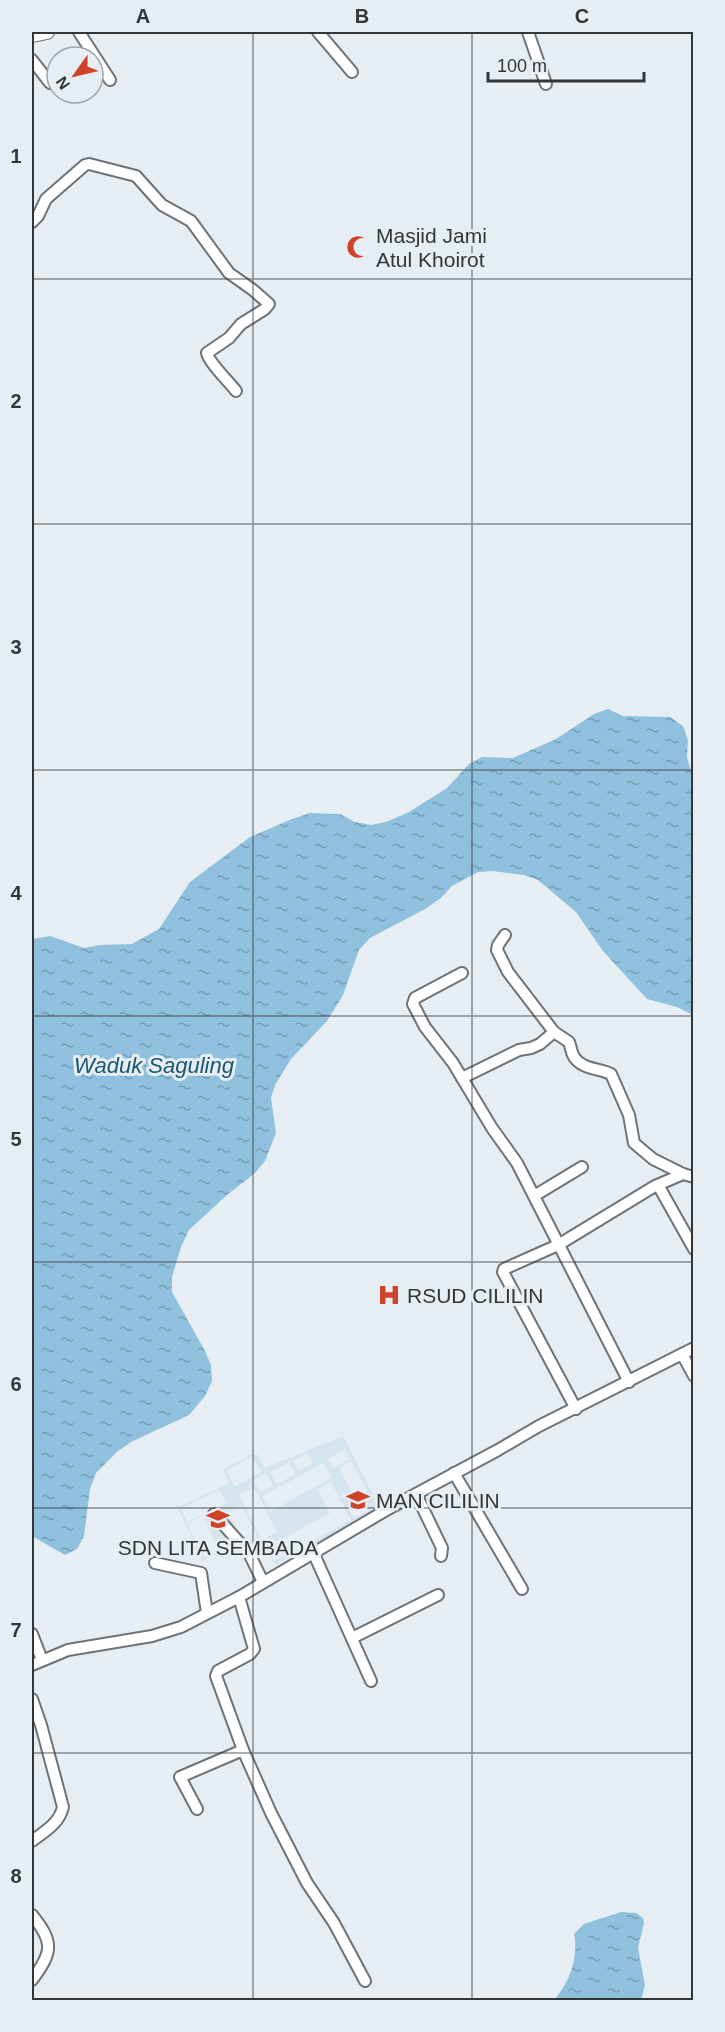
<svg xmlns="http://www.w3.org/2000/svg" width="725" height="2032" font-family="Arial,sans-serif">
	<style>
		.built { fill: #d5e4ed; fill-rule: evenodd }
		.water { fill: url(#water-ripples) }
		.lines { fill: none; stroke-linecap: round; stroke-linejoin: round }
		.street-casing { stroke: #6d7378; stroke-width: 14 }
		.secondary-casing { stroke: #6d7378; stroke-width: 16 }
		.street { stroke: #fff; stroke-width: 10 }
		.secondary { stroke: #fff; stroke-width: 14 }
		.grid { fill: none; stroke: #333638; stroke-width: 1.5; stroke-opacity: 0.55 }
		.labels { text-anchor: middle; dominant-baseline: central; stroke-width: 6; stroke-linejoin: round; paint-order: stroke }
		.poi-label { font-size: 21px; fill: #333638; stroke: #e6eef3; text-anchor: start }
		.water-label { font-size: 22px; font-style: italic; fill: #1a5573; stroke: #e6eef3 }
		.neatline { fill: none; stroke: #333638; stroke-width: 2 }
		.grid-label { font-size: 20px; text-anchor: middle; font-weight: bold; fill: #333638 }
	</style>
	<defs>
		<pattern id="water-ripples" width="26" height="14" patternUnits="userSpaceOnUse" patternTransform="scale(1.5)"><rect width="26" height="14" fill="#8fc0dd"/><path d="M2 4q2-2 4 0t4 0M15 11q2-2 4 0t4 0" fill="none" stroke="#759db4"/></pattern>
	</defs>
	<rect width="100%" height="100%" fill="#e6eef3"/>
	<!-- built -->
	<path class="built" d="M343 1436 380 1509 275 1565 254 1528 258 1537 225 1559 222 1552 202 1561 178 1507 230 1483 223 1470 250 1455 257 1454 265 1468ZM345 1449 350 1459 333 1468 328 1459ZM307 1453 313 1463 298 1471 293 1461ZM252 1456 261 1472 235 1487 226 1471ZM351 1461 368 1492 355 1499 339 1468ZM289 1462 296 1474 277 1484 271 1472ZM323 1463 331 1478 270 1512 262 1496ZM266 1473 273 1486 260 1492 254 1480ZM331 1482 351 1520 274 1561 267 1547 330 1513 317 1489ZM254 1487 277 1532 262 1540 239 1494ZM220 1490 226 1504 187 1522 181 1508ZM363 1501 368 1511 354 1518 348 1508ZM242 1506 257 1537 244 1543 228 1513ZM203 1516 219 1550 204 1558 187 1524ZM230 1538 236 1552 224 1556 219 1542Z"/>
	<!-- water -->
	<g class="water">
		<polygon points="608,709 623,716 670,717 683,726 688,740 687,757 691,771 694,773 693,1015 677,1007 647,999 603,951 576,912 538,880 524,875 493,871 478,872 452,886 441,898 425,909 370,938 359,950 343,995 327,1021 291,1059 275,1085 271,1098 276,1133 265,1161 254,1174 228,1194 189,1230 181,1247 172,1277 172,1292 205,1351 211,1365 212,1381 205,1396 189,1415 133,1441 118,1451 96,1473 90,1489 84,1536 77,1549 65,1555 32,1536 32,939 50,936 84,948 100,945 132,944 159,929 190,882 250,837 292,819 310,813 340,814 355,822 371,825 386,822 409,812 447,788 469,764 482,757 513,758 556,739 594,714"/>
		<path d="M621 1912 636 1913 643 1918 644 1923 638 1948 645 1985 641 2000H554C569 1983 579 1958 574 1934L584 1924Z"/>
	</g>
	<g class="lines">
		<!-- street casing -->
		<g class="street-casing">
			<g id="street">
				<polyline points="79,32 110,80"/>
				<polyline points="318,32 352,72"/>
				<polyline points="528,32 546,84"/>
				<polyline points="32,60 50,83"/>
				<path d="M32 222 38 216 46 199 85 165 89 164 136 176 162 205 191 221 229 273 253 290 269 304 265 309 241 324 229 338 207 353C208 361 229 382 236 391"/>
				<path d="M505 935 498 945 497 950 508 972 554 1032 569 1042C571 1047 571 1052 574 1057 583 1070 599 1068 611 1074L629 1115 634 1143 653 1159 683 1174"/>
				<polyline points="462,973 415,998 413,1004 425,1027 453,1063 492,1128 517,1163 629,1382"/>
				<polyline points="462,1078 519,1050 531,1048 540,1044 554,1032"/>
				<polyline points="658,1185 694,1249"/>
				<polyline points="534,1196 582,1167"/>
				<polyline points="682,1354 694,1376"/>
				<polyline points="576,1409 503,1272 504,1269 558,1245 655,1186 683,1174 694,1177"/>
				<polyline points="454,1473 522,1589"/>
				<polyline points="416,1494 442,1548 441,1556"/>
				<polyline points="214,1514 238,1541 246,1547 263,1582"/>
				<polyline points="313,1552 371,1681"/>
				<polyline points="155,1563 201,1573 207,1613"/>
				<polyline points="32,1634 42,1660"/>
				<polyline points="352,1638 438,1595"/>
				<polyline points="32,1665 68,1650 152,1636 181,1627 239,1597 388,1509 498,1450 539,1426 694,1348"/>
				<path d="M32 1699 41 1725 63 1807C59 1824 45 1831 32 1841"/>
				<polyline points="243,1750 271,1813 307,1883 334,1923 365,1981"/>
				<polyline points="197,1809 180,1777 243,1750 216,1676 218,1671 250,1654 254,1649 239,1597"/>
				<path d="M32 1915C54 1942 53 1952 32 1980"/>
			</g>
		</g>
		<!-- secondary casing -->
		<g class="secondary-casing">
			<polyline id="secondary" points="32,35 47,32"/>
		</g>
		<!-- street -->
		<use href="#street" class="street"/>
		<!-- secondary -->
		<use href="#secondary" class="secondary"/>
	</g>
	<!-- grid -->
	<path class="grid" d="M253 32V2000M472 32V2000M32 279H694M32 524H694M32 770H694M32 1016H694M32 1262H694M32 1508H694M32 1753H694"/>
	<!-- icons -->
	<defs>
		<g id="mosque-bare" transform="scale(1.8)"><path d="M3.5-4.9A6 6 0 1 0 3.5 4.9A5 5 0 1 1 3.5-4.9Z" fill="#cf4429" stroke="#e6eef3" stroke-width="2.5" paint-order="stroke"/></g>
		<g id="hospital-bare" transform="scale(1.8)"><path d="M-5-5h3v3.5h4V-5h3V5h-3V1.5h-4V5h-3Z" fill="#cf4429" stroke="#e6eef3" stroke-width="2.5" paint-order="stroke"/></g>
		<g id="school-bare" transform="scale(1.8)"><path d="M0-5L7-2L0 1L-7-2ZM-4 1L0 2.5L4 1V4Q0 6-4 4Z" fill="#cf4429" stroke="#e6eef3" stroke-width="2.5" paint-order="stroke"/></g>
	</defs>
	<g fill-rule="evenodd">
		<use href="#mosque-bare" x="358" y="247"/>
		<use href="#hospital-bare" x="389" y="1295"/>
		<use href="#school-bare" x="358" y="1500"/>
		<use href="#school-bare" x="218" y="1519"/>
	</g>
	<g class="labels">
		<!-- poi labels -->
		<g class="poi-label">
			<text x="376" y="235">Masjid Jami<tspan x="376" dy="24">Atul Khoirot</tspan></text>
			<text x="407" y="1295">RSUD CILILIN</text>
			<text x="376" y="1500">MAN CILILIN</text>
			<text x="218" y="1547" text-anchor="middle">SDN LITA SEMBADA</text>
		</g>
		<!-- water labels -->
		<g class="water-label">
			<text x="154" y="1065">Waduk Saguling</text>
		</g>
	</g>
	<!-- border -->
	<rect width="725" height="2032" fill="none" stroke="#e6eef3" stroke-width="66"/>
	<!-- north arrow -->
	<g transform="translate(75 75) rotate(236)"><circle r="28" fill="#e6eef3" stroke="#9ea4a8" stroke-width="1.5"/>
	<path d="M0-4.5L10 22L0 15L-10 22Z" fill="#cf4429"/>
	<text y="-9" font-size="16" font-weight="bold" text-anchor="middle" fill="#333638">N</text>
	</g>
	<!-- scale -->
	<path d="M488 72v9h156v-9" fill="none" stroke="#333638" stroke-width="3"/>
	<text x="497" y="72" font-size="18" fill="#333638" stroke="#e6eef3" stroke-width="4.5" paint-order="stroke">100 m</text>
	<rect x="33" y="33" width="659" height="1966" class="neatline"/>
	<g class="grid-label">
		<text x="143" y="23">A</text>
		<text x="362" y="23">B</text>
		<text x="582" y="23">C</text>
		<text x="16" y="163">1</text>
		<text x="16" y="408">2</text>
		<text x="16" y="654">3</text>
		<text x="16" y="900">4</text>
		<text x="16" y="1146">5</text>
		<text x="16" y="1391">6</text>
		<text x="16" y="1637">7</text>
		<text x="16" y="1883">8</text>
	</g>
</svg>
